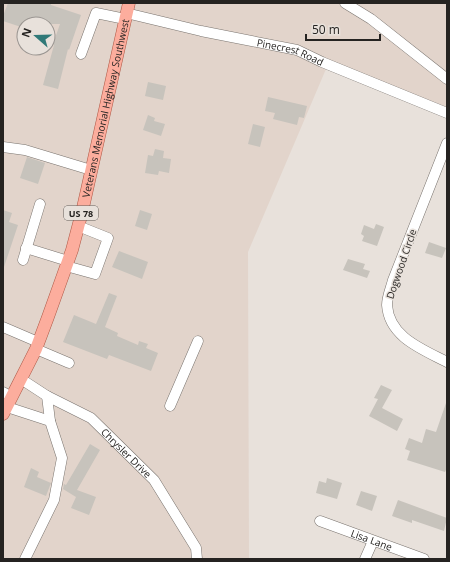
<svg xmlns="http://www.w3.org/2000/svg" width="450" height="562" font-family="'Open Sans',sans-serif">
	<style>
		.built { fill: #e2d4cb; fill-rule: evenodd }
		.building { fill: #c7c3bc }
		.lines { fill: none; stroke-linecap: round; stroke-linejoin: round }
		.minor-casing { stroke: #7a746f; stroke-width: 11 }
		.major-casing { stroke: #af5947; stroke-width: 13 }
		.minor { stroke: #fff; stroke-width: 10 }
		.major { stroke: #fcad9d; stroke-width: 12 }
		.labels { text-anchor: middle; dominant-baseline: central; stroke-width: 3; stroke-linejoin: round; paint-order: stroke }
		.shield { fill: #e8e1db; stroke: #605c59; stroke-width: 1 }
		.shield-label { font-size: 9px; font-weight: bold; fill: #252321 }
		.street-label { font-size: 10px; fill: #252321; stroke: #e8e1db }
	</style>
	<rect width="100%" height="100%" fill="#e8e1db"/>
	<!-- built -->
	<path class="built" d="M3 3H447V107L329 62 248 252 249 559H3ZM24 24H48V48H24Z"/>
	<!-- building -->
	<g class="building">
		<polygon points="8,3 51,3 51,5 81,15 69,50 68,49 58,89 43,85 54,45 53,44 60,24 24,24 24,28 3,21 3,16"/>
		<polygon points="148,82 166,86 163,100 145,96"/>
		<polygon points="268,97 307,106 304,118 299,117 297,125 273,119 275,113 265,111"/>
		<polygon points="148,115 155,118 154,121 165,124 161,136 143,130"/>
		<polygon points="253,124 265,127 260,147 248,144"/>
		<polygon points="155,149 164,151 163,158 171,159 169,173 159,171 158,175 145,173 148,155 153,156"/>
		<polygon points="27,157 45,163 38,184 20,178"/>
		<polygon points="3,210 12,213 9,222 18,225 4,267 3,266"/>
		<polygon points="140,210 152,214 147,230 135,226"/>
		<polygon points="376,224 384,227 377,246 362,241 364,236 361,234 364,225 374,229"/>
		<polygon points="429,242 446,248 442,258 425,253"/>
		<polygon points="119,251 148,262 142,279 112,267"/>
		<polygon points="348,259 365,264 363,269 370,271 367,278 343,270"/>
		<polygon points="109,293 117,296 105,327 118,333 117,336 138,345 139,341 148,344 146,348 158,353 151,371 109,355 107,359 63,342 74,315 96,324"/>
		<polygon points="381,385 392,390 382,408 403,419 397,431 369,416 378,399 374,398"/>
		<polygon points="446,403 447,404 447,468 445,472 407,460 410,451 405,449 409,438 422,443 426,429 436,432"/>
		<polygon points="90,444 100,450 77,490 96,497 89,515 71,508 76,497 63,489 64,484 66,485"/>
		<polygon points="31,468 39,472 37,477 51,483 46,496 24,487"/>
		<polygon points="327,478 342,483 337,499 316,493 319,481 326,483"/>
		<polygon points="361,491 377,496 372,511 356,505"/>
		<polygon points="398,500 447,518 444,531 412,520 412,523 392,516"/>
	</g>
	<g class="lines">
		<!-- minor casing -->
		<g class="minor-casing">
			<g id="minor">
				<polyline points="345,3 371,19 447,79"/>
				<path id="s1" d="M126 13 201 31 297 50 322 62 447 113"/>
				<polyline points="81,54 96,13 125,19"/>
				<path d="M447 143 393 280C391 288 387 297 387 305 389 337 422 349 447 362"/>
				<polyline points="3,147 25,150 91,170"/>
				<polyline points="26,248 68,261"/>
				<polyline points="23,260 40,204"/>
				<polyline points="66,266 95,274 108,238 78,226"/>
				<polyline points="3,327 38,342"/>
				<polyline points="36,349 69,363"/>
				<path id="s2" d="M21 379 47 396 91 418 154 480 196 548 197 559"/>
				<polyline points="3,392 12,397"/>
				<polyline points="47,396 50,421"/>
				<polyline points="170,406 198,341"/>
				<polyline points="7,407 50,421 62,458 54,500 25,559"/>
				<path id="s3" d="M320 521 424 559"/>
				<polyline points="365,559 373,541"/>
			</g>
		</g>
		<!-- major casing -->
		<g class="major-casing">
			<g id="major">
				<path id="s4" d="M3 414 36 349 48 317 72 250 82 212 129 3"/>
			</g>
		</g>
		<!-- minor -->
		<use href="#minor" class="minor"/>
		<!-- major -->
		<use href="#major" class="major"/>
	</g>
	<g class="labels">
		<!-- shield labels -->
		<rect class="shield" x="64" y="206" width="34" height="14" rx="3"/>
		<g class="shield-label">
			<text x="81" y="213">US 78</text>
		</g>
		<!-- street labels -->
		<g class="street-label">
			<text stroke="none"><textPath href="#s1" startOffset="169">Pinecrest Road</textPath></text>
			<text stroke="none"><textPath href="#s4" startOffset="324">Veterans Memorial Highway Southwest</textPath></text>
			<text transform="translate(401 264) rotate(-71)">Dogwood Circle</text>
			<text stroke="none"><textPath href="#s2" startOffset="130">Chrysler Drive</textPath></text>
			<text stroke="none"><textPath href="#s3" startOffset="55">Lisa Lane</textPath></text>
		</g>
	</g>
	<!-- border -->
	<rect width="450" height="562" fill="none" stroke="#252321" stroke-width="8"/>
	<!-- north arrow -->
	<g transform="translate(36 36) rotate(290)"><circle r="19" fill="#e8e1db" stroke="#9a9591"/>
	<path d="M0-3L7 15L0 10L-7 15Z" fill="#307978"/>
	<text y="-6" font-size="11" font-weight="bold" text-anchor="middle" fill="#252321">N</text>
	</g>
	<!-- scale -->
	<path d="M306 34v6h74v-6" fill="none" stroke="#252321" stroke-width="2"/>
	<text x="312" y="34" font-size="12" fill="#252321" stroke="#e8e1db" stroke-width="3" paint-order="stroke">50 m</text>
</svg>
